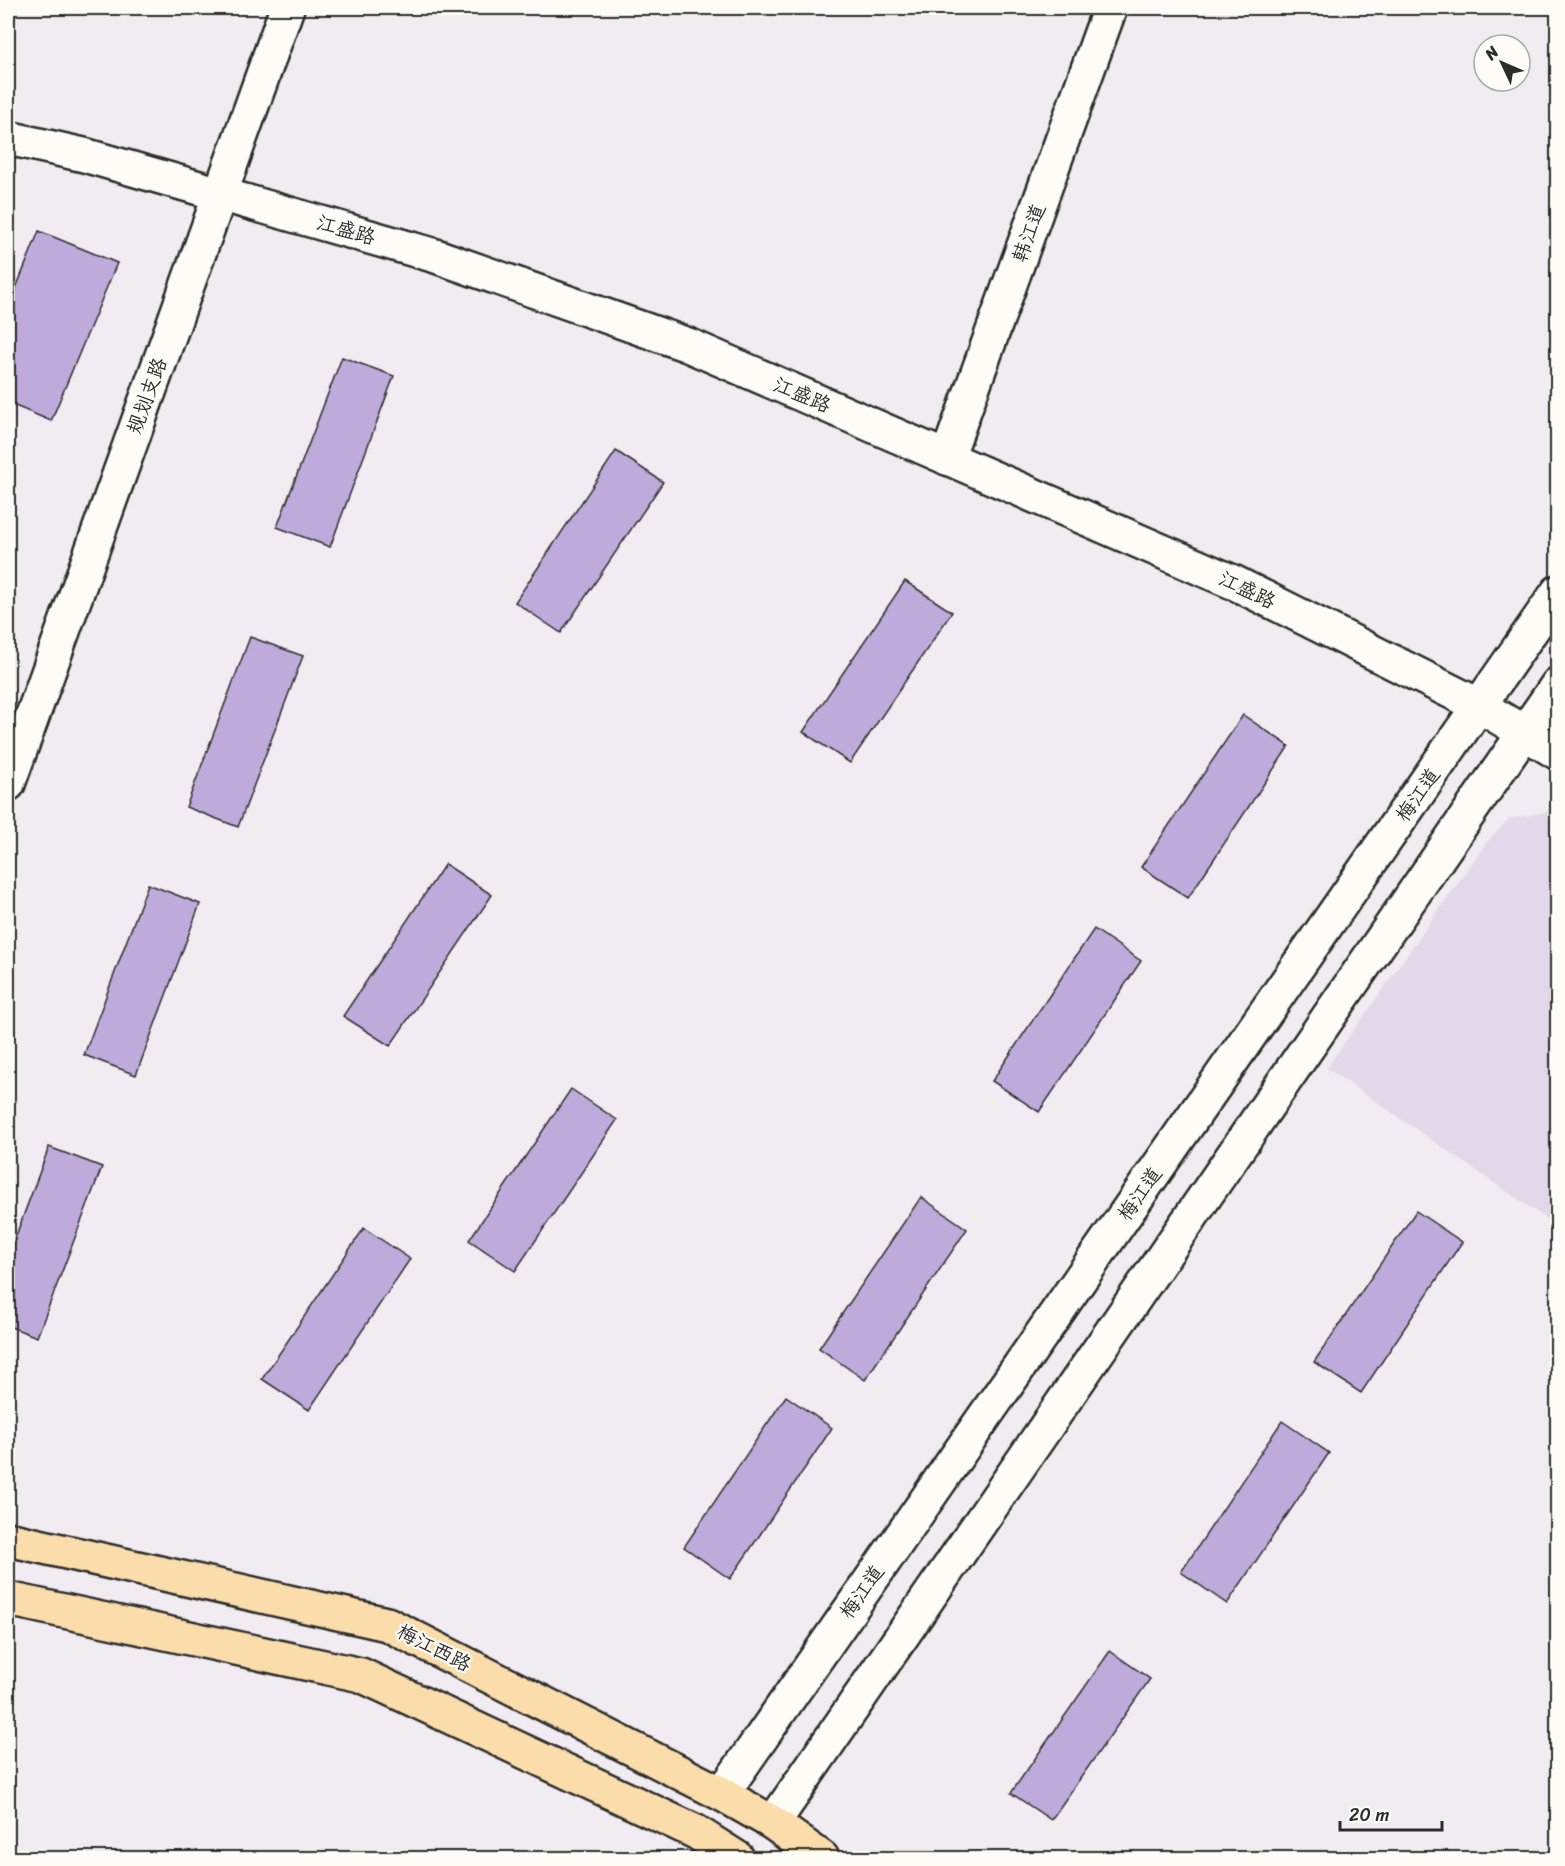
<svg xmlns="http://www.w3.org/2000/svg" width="1565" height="1866" font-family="Sriracha,'LXGW WenKai TC',sans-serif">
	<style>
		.built { fill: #e1d8ea }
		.building { fill: #beabdb; stroke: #2b2b2b; stroke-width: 1.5 }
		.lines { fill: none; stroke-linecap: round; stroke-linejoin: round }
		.minor-casing { stroke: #2b2b2b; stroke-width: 38 }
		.major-casing { stroke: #2b2b2b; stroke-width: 38 }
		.minor { stroke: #fdfcf7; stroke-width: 33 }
		.major { stroke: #faddab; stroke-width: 33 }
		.labels { text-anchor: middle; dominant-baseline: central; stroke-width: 4.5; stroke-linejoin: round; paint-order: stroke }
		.street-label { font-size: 20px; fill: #2b2b2b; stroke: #fdfcf7 }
	</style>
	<rect width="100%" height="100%" fill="#f0ecf1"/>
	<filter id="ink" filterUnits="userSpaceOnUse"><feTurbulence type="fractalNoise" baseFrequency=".0167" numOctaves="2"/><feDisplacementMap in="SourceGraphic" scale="12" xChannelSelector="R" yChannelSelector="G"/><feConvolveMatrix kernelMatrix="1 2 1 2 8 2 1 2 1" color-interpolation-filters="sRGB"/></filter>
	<g filter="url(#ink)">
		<!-- built -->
		<polygon class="built" points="1551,811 1558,813 1557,1226 1327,1068 1487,842 1509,819"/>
		<!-- building -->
		<g class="building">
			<polygon points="39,231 117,263 51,421 8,403 8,308"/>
			<polygon points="342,357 394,376 330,547 277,527"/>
			<polygon points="616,451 663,482 561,633 515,602"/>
			<polygon points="905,581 952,612 850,763 803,732"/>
			<polygon points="250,637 303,656 238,827 186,807"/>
			<polygon points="1243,715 1289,746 1188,898 1141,867"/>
			<polygon points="445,864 492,895 390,1046 343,1016"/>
			<polygon points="148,884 200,904 136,1075 84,1055"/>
			<polygon points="1094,929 1141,961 1039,1112 992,1081"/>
			<polygon points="571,1089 617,1120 515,1271 469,1240"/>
			<polygon points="49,1147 102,1167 37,1337 8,1326 8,1257"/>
			<polygon points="921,1197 967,1229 865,1380 819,1348"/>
			<polygon points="1416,1211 1462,1242 1361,1393 1314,1362"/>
			<polygon points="364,1228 410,1259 309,1410 262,1379"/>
			<polygon points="786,1396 832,1428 730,1579 684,1547"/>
			<polygon points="1282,1421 1329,1453 1227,1604 1181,1572"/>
			<polygon points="1110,1651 1150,1679 1051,1820 1011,1793"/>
		</g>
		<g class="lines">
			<!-- minor casing -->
			<g class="minor-casing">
				<g id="minor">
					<polyline points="8,138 84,155 436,256 688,345 1235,583 1480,706 1558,753"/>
					<polyline points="947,458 1110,8"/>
					<polyline points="8,784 287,8"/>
					<polyline points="722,1794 1558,592"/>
					<polyline points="773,1823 1558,684"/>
				</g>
			</g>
			<!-- major casing -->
			<g class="major-casing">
				<g id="major">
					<polyline points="8,1539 387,1624 722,1794 773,1823 822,1858"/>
					<polyline points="8,1599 361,1675 696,1832 737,1858"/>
				</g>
			</g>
			<!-- minor -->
			<use href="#minor" class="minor"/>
			<!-- major -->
			<use href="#major" class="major"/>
		</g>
	</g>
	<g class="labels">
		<!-- street labels -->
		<g class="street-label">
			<text transform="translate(346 230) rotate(16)">江盛路</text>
			<text transform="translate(1029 233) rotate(-70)">韩江道</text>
			<text transform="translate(802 395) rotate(23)">江盛路</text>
			<text transform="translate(147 396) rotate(-70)">规划支路</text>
			<text transform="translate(1247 590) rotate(26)">江盛路</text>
			<text transform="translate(1418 795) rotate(-55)">梅江道</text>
			<text transform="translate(1140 1194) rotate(-55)">梅江道</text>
			<text transform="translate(862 1592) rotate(-55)">梅江道</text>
			<text transform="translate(434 1648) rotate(27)">梅江西路</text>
		</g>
	</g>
	<!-- margin -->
	<rect width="1565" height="1866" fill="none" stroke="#fdfcf7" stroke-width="30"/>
	<rect x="15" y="15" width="1535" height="1836" fill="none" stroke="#2b2b2b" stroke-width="2" filter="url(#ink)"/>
	<!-- north arrow -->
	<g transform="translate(1502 63) rotate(314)"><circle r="28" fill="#fdfcf7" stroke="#a9a8a5" stroke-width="1.5"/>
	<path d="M0-4.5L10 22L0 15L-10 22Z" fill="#2b2b2b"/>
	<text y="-9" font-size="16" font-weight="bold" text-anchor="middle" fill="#2b2b2b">N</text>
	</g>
	<!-- scale -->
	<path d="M1340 1821v9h102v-9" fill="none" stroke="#2b2b2b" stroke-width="3"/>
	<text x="1349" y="1821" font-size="18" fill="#2b2b2b" stroke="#fdfcf7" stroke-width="4.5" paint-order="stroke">20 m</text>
</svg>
